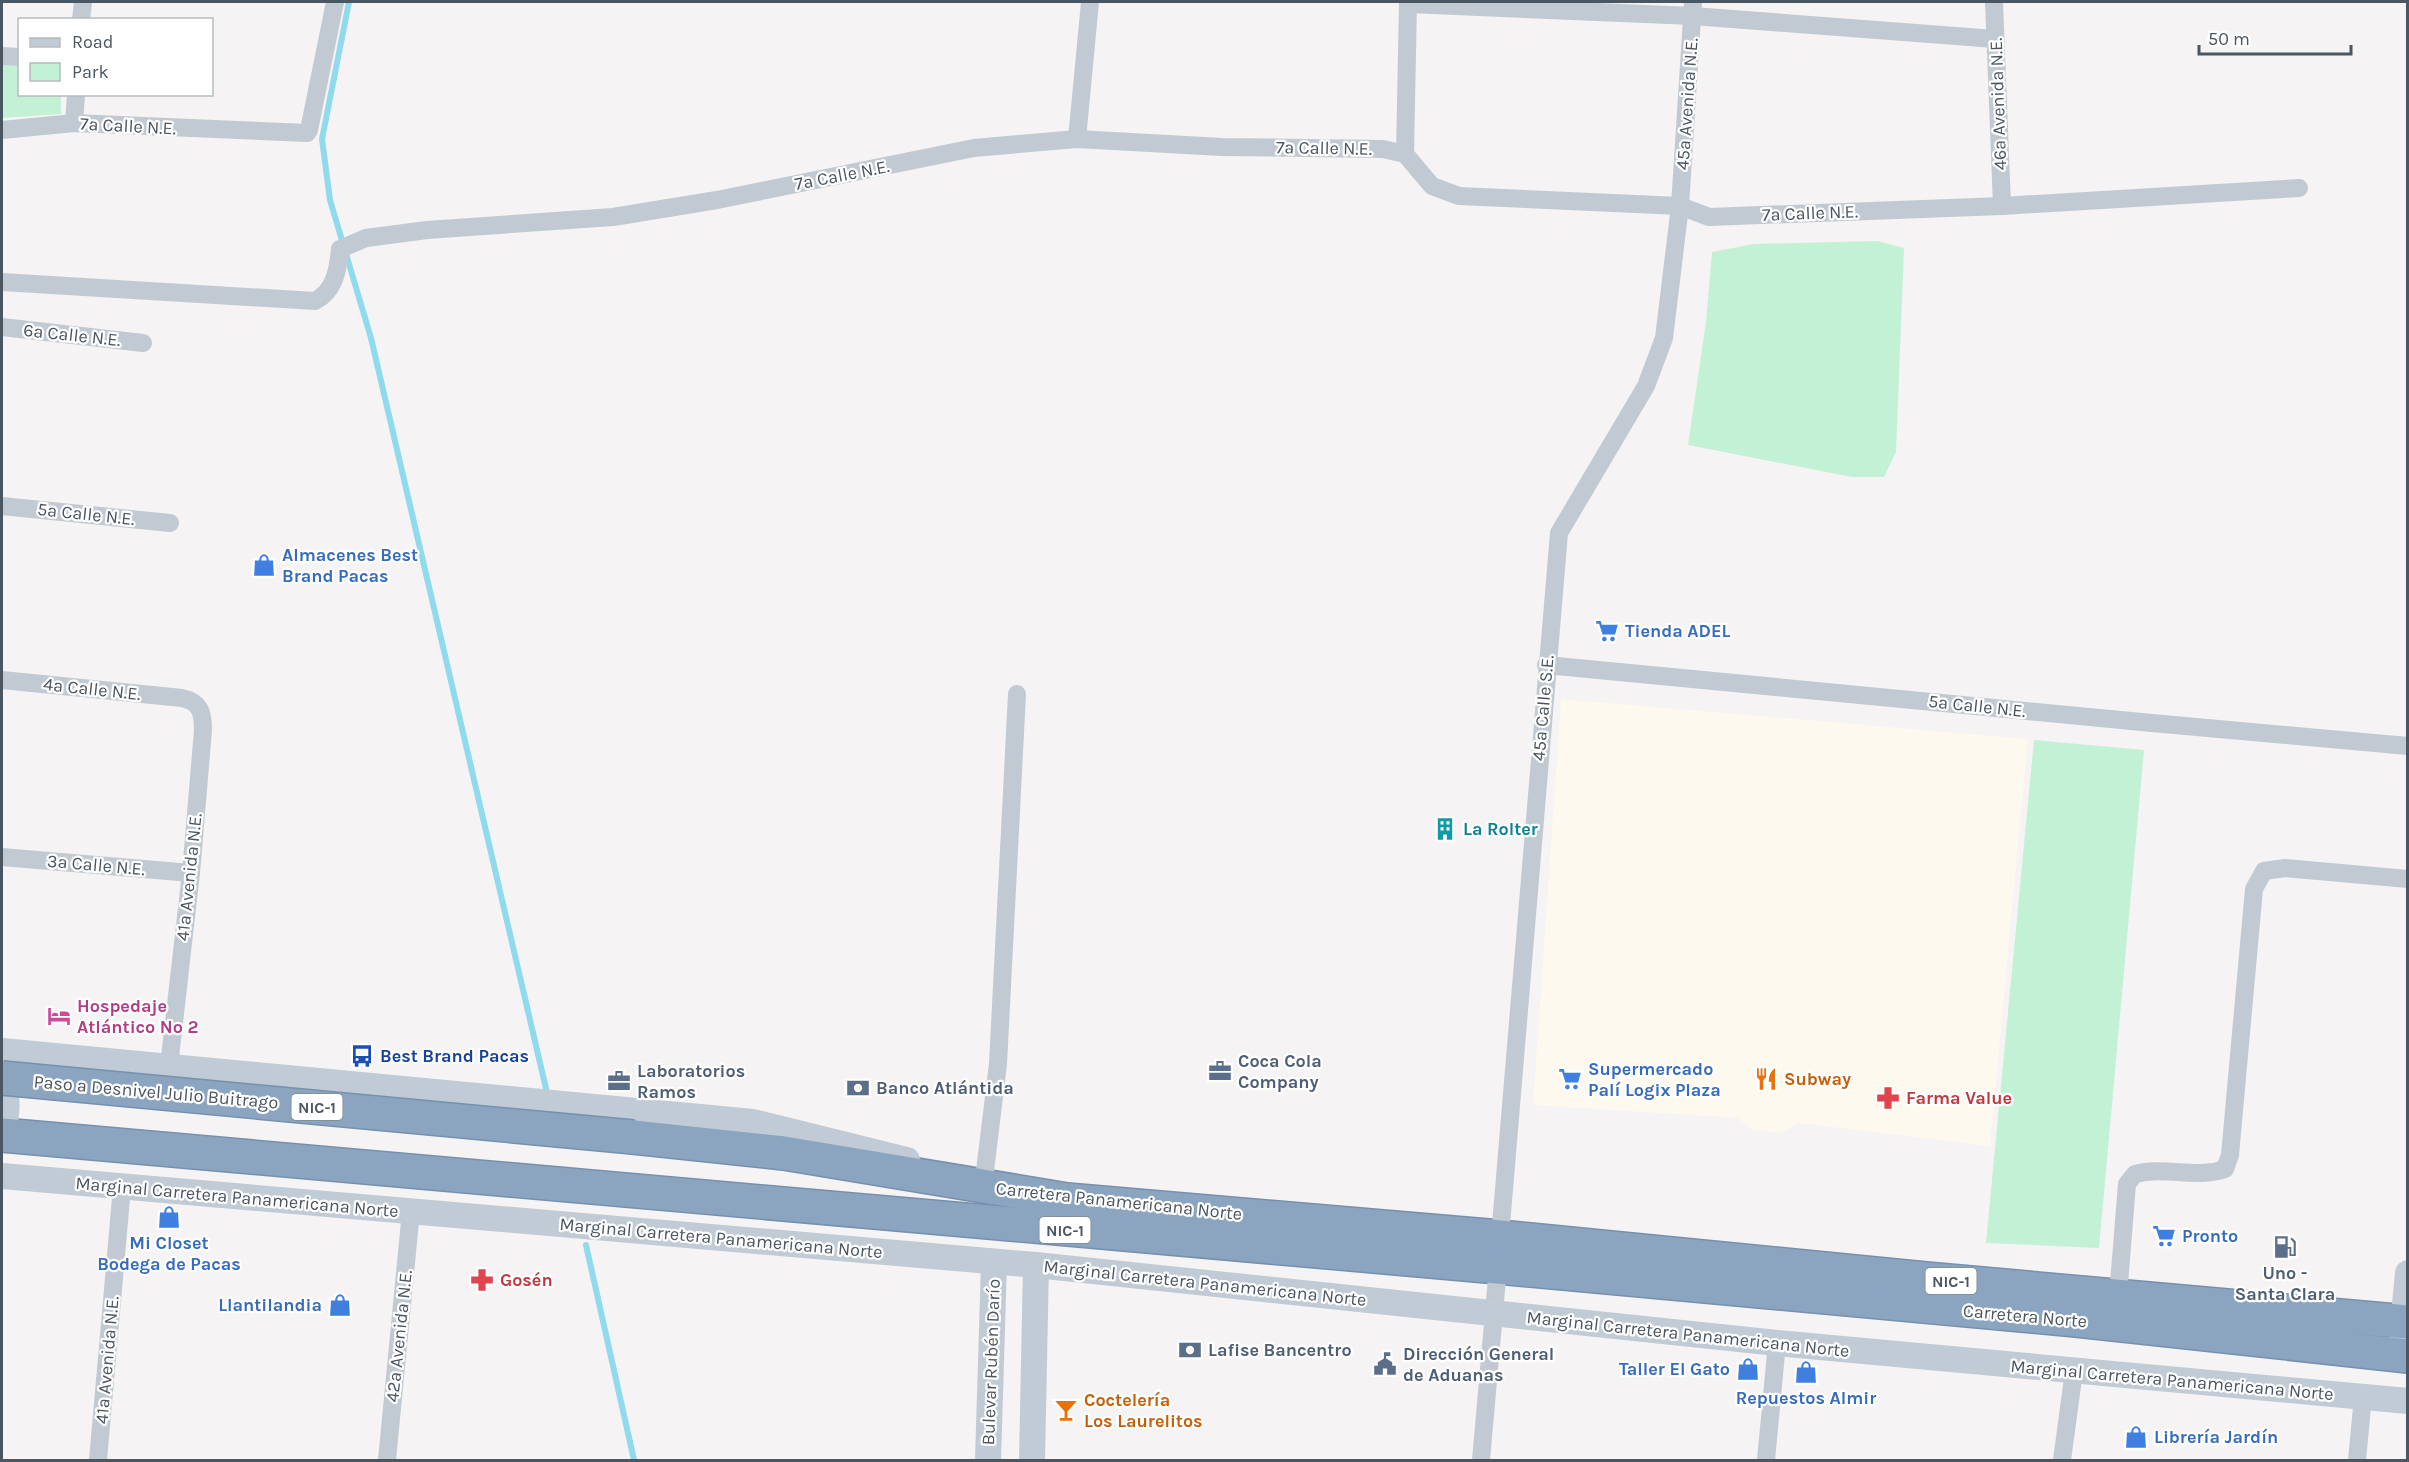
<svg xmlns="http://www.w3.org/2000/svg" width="2409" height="1462" font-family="Karla,sans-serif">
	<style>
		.commercial { fill: #fdf9ef }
		.green { fill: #c3f1d5 }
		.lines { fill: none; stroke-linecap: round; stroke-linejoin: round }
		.stream { stroke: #90daee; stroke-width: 6 }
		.highway-casing { stroke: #7690ad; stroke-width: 36 }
		.street { stroke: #c1cad2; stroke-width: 18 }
		.secondary { stroke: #c1cbd6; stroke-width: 26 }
		.highway { stroke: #8ba5c1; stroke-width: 33 }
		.highway-bridge-casing { stroke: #7690ad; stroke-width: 36; stroke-linecap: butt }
		.highway-bridge { stroke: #8ba5c1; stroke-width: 33 }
		.labels { text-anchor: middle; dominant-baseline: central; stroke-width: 4.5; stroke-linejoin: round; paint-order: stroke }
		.shield { fill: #fff; stroke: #808990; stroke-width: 1.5 }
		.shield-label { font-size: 16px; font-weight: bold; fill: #4a5661 }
		.street-label { font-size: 18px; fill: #4a5661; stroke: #fff }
		.shop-label { font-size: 18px; font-weight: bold; fill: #366cbe; stroke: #fff; text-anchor: start }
		.culture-label { font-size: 18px; font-weight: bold; fill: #0d838f; stroke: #fff; text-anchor: start }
		.hotel-label { font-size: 18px; font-weight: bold; fill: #b23c85; stroke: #fff; text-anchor: start }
		.transit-label { font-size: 18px; font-weight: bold; fill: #164399; stroke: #fff; text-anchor: start }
		.service-label { font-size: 18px; font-weight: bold; fill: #4e5e75; stroke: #fff; text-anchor: start }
		.food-label { font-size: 18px; font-weight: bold; fill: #c56008; stroke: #fff; text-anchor: start }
		.health-label { font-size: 18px; font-weight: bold; fill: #be3a42; stroke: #fff; text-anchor: start }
	</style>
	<rect width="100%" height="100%" fill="#f5f3f3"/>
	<!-- commercial -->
	<polygon class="commercial" points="1561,699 2028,739 1990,1146 1798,1123 1781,1133 1752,1130 1738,1118 1533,1105"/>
	<!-- green -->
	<g class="green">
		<polygon points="2,65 19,66 20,94 61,95 61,114 2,118"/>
		<polygon points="1877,241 1904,248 1896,452 1884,477 1852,477 1688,445 1706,322 1712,252 1754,244"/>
		<polygon points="2034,740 2144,750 2099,1248 1986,1243"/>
	</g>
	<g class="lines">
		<!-- stream -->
		<g class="stream">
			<polyline points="349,2 322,139 330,200 371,338 548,1097"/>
			<polyline points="586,1245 634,1460"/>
		</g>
		<!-- highway casing -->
		<g class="highway-casing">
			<g id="highway">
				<polyline points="2,1135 1498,1267 2076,1320 2408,1356"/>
				<polyline points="633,1137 784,1153 1067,1200 1500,1237 1926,1279 2408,1322"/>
			</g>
		</g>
		<!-- street -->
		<g class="street">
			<polyline points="1994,2 2002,206"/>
			<polyline points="1408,4 1693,16 1995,39"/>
			<polyline points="81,20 83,2"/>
			<polyline points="2,56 20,57"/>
			<polyline points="74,123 76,94"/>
			<polyline points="2,130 74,123 307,133 309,130 335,2"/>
			<polyline points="1077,139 1090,2"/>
			<polyline points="1405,154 1408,2"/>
			<path d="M2 282 315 301C335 291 338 269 340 249L366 238 427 230 613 217 717 200 974 148 1077 139 1222 147 1383 149 1405 154 1432 186 1459 196 1680 206 1709 217 2002 206 2299 188"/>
			<polyline points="2,327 143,343"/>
			<polyline points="2,506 170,523"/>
			<polyline points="1546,665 2152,723 2408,746"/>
			<path d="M2 680 182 698C200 702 203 712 203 730L191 873 169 1066"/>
			<polyline points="2,857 191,873"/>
			<polyline points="984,1179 998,1064 1017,694"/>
			<polyline points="1500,1237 1559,533 1646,386 1664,338 1680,206 1693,2"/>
			<path d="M2118 1296 2127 1184 2135 1174C2165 1166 2196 1179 2225 1169L2230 1155 2254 889 2264 871 2285 868 2408 879"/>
			<polyline points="98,1460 122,1187"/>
			<polyline points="387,1460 411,1211"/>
			<polyline points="1481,1460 1498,1267"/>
			<polyline points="1766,1460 1777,1343"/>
			<polyline points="2062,1460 2074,1371"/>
			<polyline points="2357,1460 2363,1397"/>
		</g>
		<!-- secondary -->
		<g class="secondary">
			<polyline points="2,1051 753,1122 907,1160"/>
			<path d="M2 1076C7 1095 9 1112 2 1131"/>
			<polyline points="2,1176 1036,1265 1777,1343 2408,1401"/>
			<polyline points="2400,1355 2408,1273"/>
			<polyline points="988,1460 994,1263"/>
			<polyline points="1032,1460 1036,1265"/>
		</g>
		<!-- highway -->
		<use href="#highway" class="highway"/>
		<!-- highway-bridge casing -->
		<g class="highway-bridge-casing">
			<polyline id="highway-bridge" points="2,1078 633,1137"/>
		</g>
		<!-- highway-bridge -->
		<use href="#highway-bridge" class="highway-bridge"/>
	</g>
	<!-- icons -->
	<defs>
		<g id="shop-bare" transform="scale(1.8)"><path d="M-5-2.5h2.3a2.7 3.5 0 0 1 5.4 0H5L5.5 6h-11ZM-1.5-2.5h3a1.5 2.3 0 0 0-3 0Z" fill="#3f7fe0" stroke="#fff" stroke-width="2.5" paint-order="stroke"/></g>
		<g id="supermarket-bare" transform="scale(1.8)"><path d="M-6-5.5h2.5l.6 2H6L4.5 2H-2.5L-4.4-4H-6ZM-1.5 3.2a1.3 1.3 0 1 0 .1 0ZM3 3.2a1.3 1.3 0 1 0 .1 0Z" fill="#3f7fe0" stroke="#fff" stroke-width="2.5" paint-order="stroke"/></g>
		<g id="building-bare" transform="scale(1.8)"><path d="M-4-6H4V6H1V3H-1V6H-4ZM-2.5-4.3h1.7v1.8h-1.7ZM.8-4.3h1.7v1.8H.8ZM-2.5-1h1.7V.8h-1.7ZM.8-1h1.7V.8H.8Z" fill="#0f9aa8" stroke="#fff" stroke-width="2.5" paint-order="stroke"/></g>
		<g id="hotel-bare" transform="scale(1.8)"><path d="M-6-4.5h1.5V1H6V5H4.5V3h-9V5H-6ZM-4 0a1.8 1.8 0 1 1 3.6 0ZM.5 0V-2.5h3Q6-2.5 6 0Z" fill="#d1479c" stroke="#fff" stroke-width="2.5" paint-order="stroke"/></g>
		<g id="bus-bare" transform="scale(1.8)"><path d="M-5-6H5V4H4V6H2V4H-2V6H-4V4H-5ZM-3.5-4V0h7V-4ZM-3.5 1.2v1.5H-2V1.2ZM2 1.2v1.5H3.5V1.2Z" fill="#1a4fb4" stroke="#fff" stroke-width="2.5" paint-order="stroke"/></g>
		<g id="office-bare" transform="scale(1.8)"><path d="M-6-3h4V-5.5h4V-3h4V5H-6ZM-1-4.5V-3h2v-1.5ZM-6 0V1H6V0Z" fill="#5c6f8a" stroke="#fff" stroke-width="2.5" paint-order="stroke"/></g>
		<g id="restaurant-bare" transform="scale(1.8)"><path d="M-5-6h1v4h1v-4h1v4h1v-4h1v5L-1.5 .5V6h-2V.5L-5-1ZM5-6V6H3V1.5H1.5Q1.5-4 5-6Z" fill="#e8710a" stroke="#fff" stroke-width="2.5" paint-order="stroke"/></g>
		<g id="bank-bare" transform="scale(1.8)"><path d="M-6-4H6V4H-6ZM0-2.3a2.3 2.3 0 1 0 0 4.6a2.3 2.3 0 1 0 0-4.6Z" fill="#5c6f8a" stroke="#fff" stroke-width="2.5" paint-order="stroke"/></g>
		<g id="pharmacy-bare" transform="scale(1.8)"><path d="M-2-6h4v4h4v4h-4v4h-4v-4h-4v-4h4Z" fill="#e0444e" stroke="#fff" stroke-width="2.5" paint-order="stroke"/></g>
		<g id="fuel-bare" transform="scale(1.8)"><path d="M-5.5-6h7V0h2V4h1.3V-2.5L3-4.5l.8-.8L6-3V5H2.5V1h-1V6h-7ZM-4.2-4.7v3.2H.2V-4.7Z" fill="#5c6f8a" stroke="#fff" stroke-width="2.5" paint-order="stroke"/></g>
		<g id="civic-bare" transform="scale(1.8)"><path d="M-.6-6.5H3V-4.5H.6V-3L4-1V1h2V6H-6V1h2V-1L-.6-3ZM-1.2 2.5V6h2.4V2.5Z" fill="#5c6f8a" stroke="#fff" stroke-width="2.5" paint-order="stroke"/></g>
		<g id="bar-bare" transform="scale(1.8)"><path d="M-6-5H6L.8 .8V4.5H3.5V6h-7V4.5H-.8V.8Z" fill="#e8710a" stroke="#fff" stroke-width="2.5" paint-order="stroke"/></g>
	</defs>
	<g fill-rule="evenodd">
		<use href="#shop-bare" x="264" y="565"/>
		<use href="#supermarket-bare" x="1607" y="631"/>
		<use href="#building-bare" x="1445" y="829"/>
		<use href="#hotel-bare" x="59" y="1016"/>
		<use href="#bus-bare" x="362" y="1056"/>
		<use href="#office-bare" x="1220" y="1071"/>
		<use href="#supermarket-bare" x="1570" y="1079"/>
		<use href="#restaurant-bare" x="1766" y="1079"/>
		<use href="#office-bare" x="619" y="1081"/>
		<use href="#bank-bare" x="858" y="1088"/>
		<use href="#pharmacy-bare" x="1888" y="1098"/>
		<use href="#shop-bare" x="169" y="1217"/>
		<use href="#supermarket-bare" x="2164" y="1236"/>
		<use href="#fuel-bare" x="2285" y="1247"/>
		<use href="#pharmacy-bare" x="482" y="1280"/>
		<use href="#shop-bare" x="340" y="1305"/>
		<use href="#bank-bare" x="1190" y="1350"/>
		<use href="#civic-bare" x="1385" y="1364"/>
		<use href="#shop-bare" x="1748" y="1369"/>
		<use href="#shop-bare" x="1806" y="1372"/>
		<use href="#bar-bare" x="1066" y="1410"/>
		<use href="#shop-bare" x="2136" y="1437"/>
	</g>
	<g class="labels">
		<!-- shield labels -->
		<g class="shield">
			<rect x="291.5" y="1094" width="51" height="26" rx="4.5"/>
			<rect x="1039.5" y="1217" width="51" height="26" rx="4.5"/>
			<rect x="1925.5" y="1268" width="51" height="26" rx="4.5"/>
		</g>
		<g class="shield-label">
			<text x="317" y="1107">NIC-1</text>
			<text x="1065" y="1230">NIC-1</text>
			<text x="1951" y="1281">NIC-1</text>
		</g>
		<!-- street labels -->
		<g class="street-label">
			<text transform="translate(1687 104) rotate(-86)">45a Avenida N.E.</text>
			<text transform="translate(1998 104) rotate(-92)">46a Avenida N.E.</text>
			<text transform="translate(128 126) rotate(3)">7a Calle N.E.</text>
			<text transform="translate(1324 148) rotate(1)">7a Calle N.E.</text>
			<text transform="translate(842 175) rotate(-11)">7a Calle N.E.</text>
			<text transform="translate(1810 213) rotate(-2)">7a Calle N.E.</text>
			<text transform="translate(72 335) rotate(6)">6a Calle N.E.</text>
			<text transform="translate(86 514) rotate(6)">5a Calle N.E.</text>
			<text transform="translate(92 689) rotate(6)">4a Calle N.E.</text>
			<text transform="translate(1977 706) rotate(6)">5a Calle N.E.</text>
			<text transform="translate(1543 708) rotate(-85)">45a Calle S.E.</text>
			<text transform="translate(96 865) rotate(5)">3a Calle N.E.</text>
			<text transform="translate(189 877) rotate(-84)">41a Avenida N.E.</text>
			<text transform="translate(156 1092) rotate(5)">Paso a Desnivel Julio Buitrago</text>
			<text transform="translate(237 1197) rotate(5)">Marginal Carretera Panamericana Norte</text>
			<text transform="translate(1119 1201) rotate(6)">Carretera Panamericana Norte</text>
			<text transform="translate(721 1238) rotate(5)">Marginal Carretera Panamericana Norte</text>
			<text transform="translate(1205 1283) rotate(6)">Marginal Carretera Panamericana Norte</text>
			<text transform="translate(2025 1316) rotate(5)">Carretera Norte</text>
			<text transform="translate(1688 1334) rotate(6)">Marginal Carretera Panamericana Norte</text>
			<text transform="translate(399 1336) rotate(-84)">42a Avenida N.E.</text>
			<text transform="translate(107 1360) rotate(-85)">41a Avenida N.E.</text>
			<text transform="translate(991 1362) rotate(-88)">Bulevar Rubén Darío</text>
			<text transform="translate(2172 1380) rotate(5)">Marginal Carretera Panamericana Norte</text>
		</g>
		<!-- shop labels -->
		<g class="shop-label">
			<text x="282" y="555">Almacenes Best<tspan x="282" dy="21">Brand Pacas</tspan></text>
			<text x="1625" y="631">Tienda ADEL</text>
			<text x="1588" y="1069">Supermercado<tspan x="1588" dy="21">Palí Logix Plaza</tspan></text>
			<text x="2182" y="1236">Pronto</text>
			<text x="169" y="1243" text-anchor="middle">Mi Closet<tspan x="169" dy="21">Bodega de Pacas</tspan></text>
			<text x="322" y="1305" text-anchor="end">Llantilandia</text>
			<text x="1730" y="1369" text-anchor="end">Taller El Gato</text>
			<text x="1806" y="1398" text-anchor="middle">Repuestos Almir</text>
			<text x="2154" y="1437">Librería Jardín</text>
		</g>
		<!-- culture labels -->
		<g class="culture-label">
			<text x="1463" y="829">La Rolter</text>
		</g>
		<!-- hotel labels -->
		<g class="hotel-label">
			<text x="77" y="1006">Hospedaje<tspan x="77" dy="21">Atlántico No 2</tspan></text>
		</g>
		<!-- transit labels -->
		<g class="transit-label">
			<text x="380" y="1056">Best Brand Pacas</text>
		</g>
		<!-- service labels -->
		<g class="service-label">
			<text x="1238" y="1061">Coca Cola<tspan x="1238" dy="21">Company</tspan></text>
			<text x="637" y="1071">Laboratorios<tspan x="637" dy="21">Ramos</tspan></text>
			<text x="876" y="1088">Banco Atlántida</text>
			<text x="2285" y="1273" text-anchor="middle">Uno -<tspan x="2285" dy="21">Santa Clara</tspan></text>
			<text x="1208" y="1350">Lafise Bancentro</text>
			<text x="1403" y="1354">Dirección General<tspan x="1403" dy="21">de Aduanas</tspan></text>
		</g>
		<!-- food labels -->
		<g class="food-label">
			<text x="1784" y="1079">Subway</text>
			<text x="1084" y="1400">Coctelería<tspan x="1084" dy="21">Los Laurelitos</tspan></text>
		</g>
		<!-- health labels -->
		<g class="health-label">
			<text x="1906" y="1098">Farma Value</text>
			<text x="500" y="1280">Gosén</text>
		</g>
	</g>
	<!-- border -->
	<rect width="2409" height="1462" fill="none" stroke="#4a5661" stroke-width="6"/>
	<!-- legend -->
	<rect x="18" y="18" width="195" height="78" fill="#ffffff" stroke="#b7bbc0" stroke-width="1.5"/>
	<rect x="30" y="38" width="30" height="9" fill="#c1cbd6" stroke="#b7bbc0" stroke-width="1.5"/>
	<text x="72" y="48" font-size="18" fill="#4a5661">Road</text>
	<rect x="30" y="63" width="30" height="18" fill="#c3f1d5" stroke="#b7bbc0" stroke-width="1.5"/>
	<text x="72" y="78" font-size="18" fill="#4a5661">Park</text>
	<!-- scale -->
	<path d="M2199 45v9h152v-9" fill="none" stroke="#4a5661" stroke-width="3"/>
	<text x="2208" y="45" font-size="18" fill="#4a5661" stroke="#ffffff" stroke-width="4.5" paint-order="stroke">50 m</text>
</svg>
